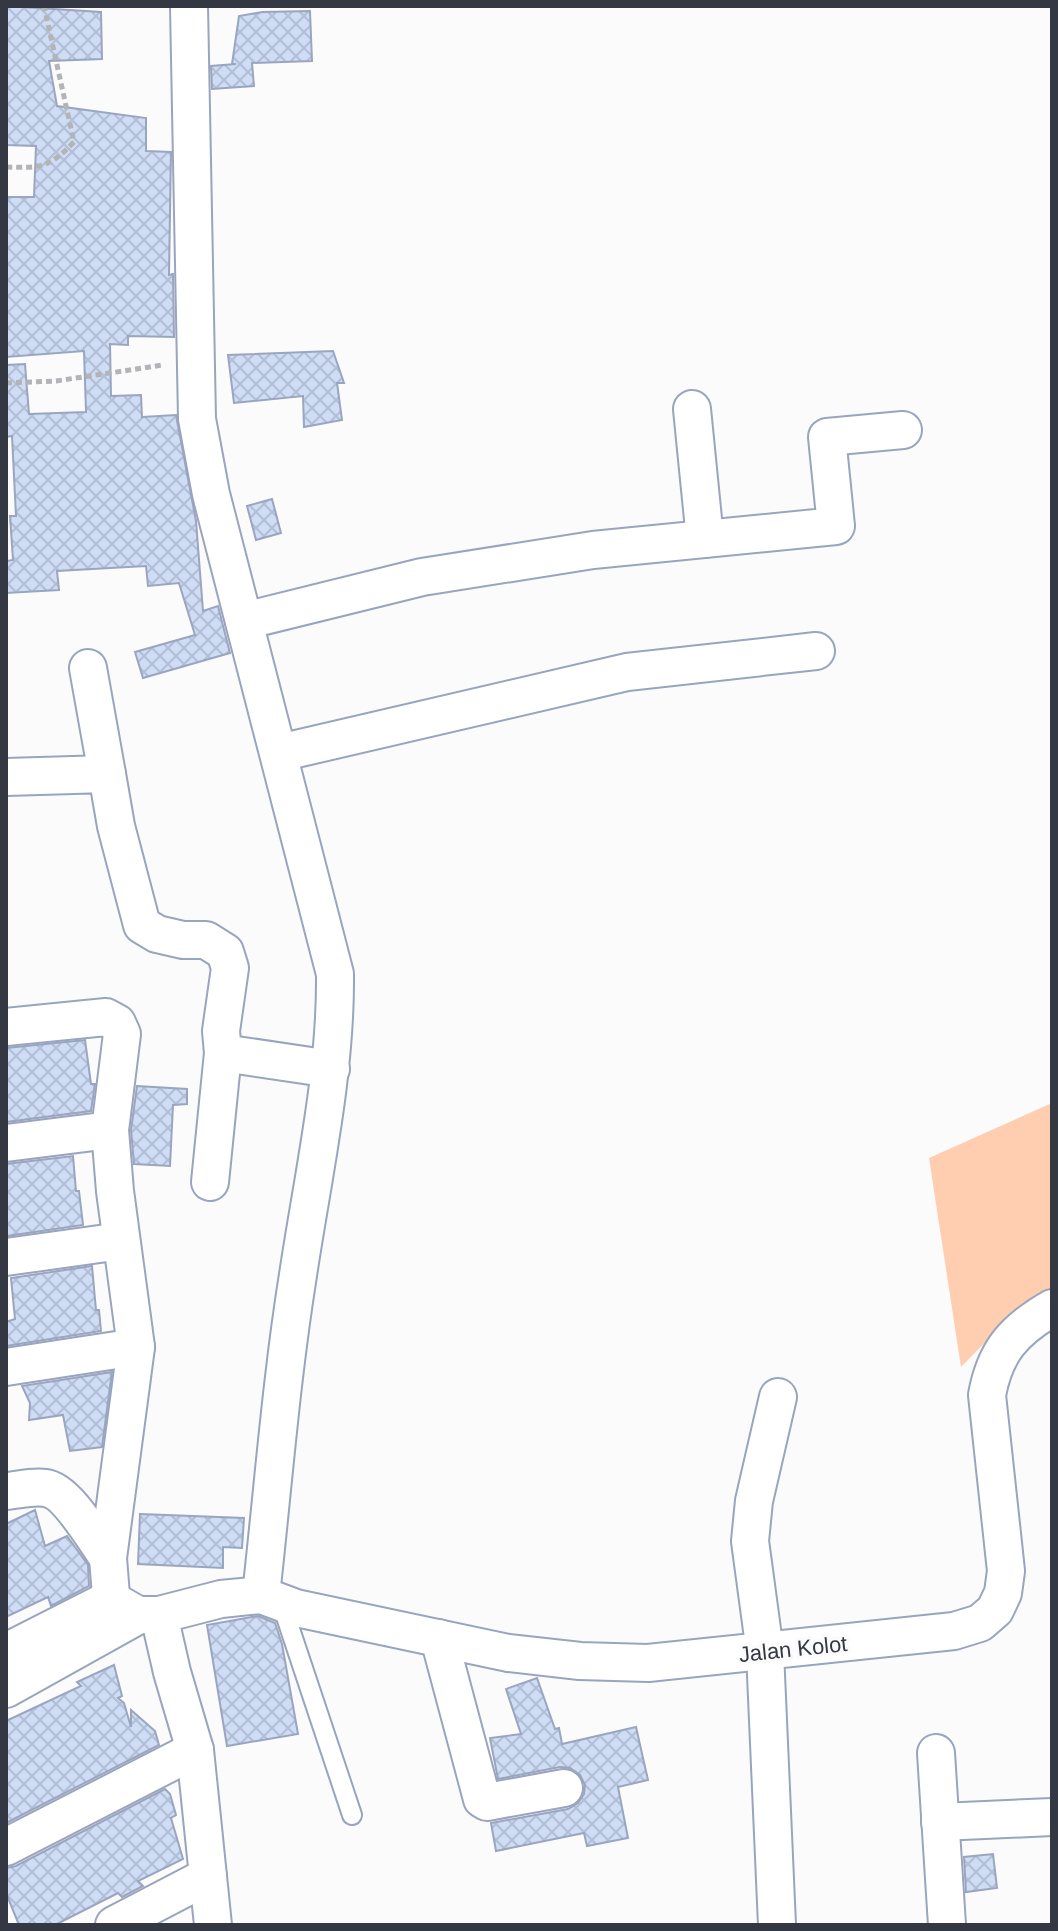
<svg xmlns="http://www.w3.org/2000/svg" width="1058" height="1931" font-family="Helvetica,sans-serif">
	<style>
		.grass { fill: #ffcdaf }
		.building { fill: url(#building-cross-hatch); stroke: #9aa5bf; stroke-width: 2 }
		.lines { fill: none; stroke-linecap: round; stroke-linejoin: round }
		.service-casing { stroke: #99a4be; stroke-width: 22 }
		.minor-casing { stroke: #99a4be; stroke-width: 40 }
		.path { stroke: #b2b4b7; stroke-width: 5; stroke-dasharray: 6 4; stroke-linecap: butt }
		.service { stroke: #fff; stroke-width: 18 }
		.minor { stroke: #fff; stroke-width: 36 }
		.labels { text-anchor: middle; dominant-baseline: central; stroke-width: 7; stroke-linejoin: round; paint-order: stroke }
		.street-label { font-size: 22px; fill: #333842; stroke: #fbfbfb }
	</style>
	<defs>
		<pattern id="building-cross-hatch" width="8" height="8" patternUnits="userSpaceOnUse" patternTransform="scale(2)"><rect width="8" height="8" fill="#cfdcf6"/><path d="M0 0l8 8M0 8l8-8" fill="none" stroke="#b2bed4"/></pattern>
	</defs>
	<rect width="100%" height="100%" fill="#fbfbfb"/>
	<!-- grass -->
	<polygon class="grass" points="1052,1103 1052,1289 1017,1310 961,1367 929,1158"/>
	<!-- building -->
	<g class="building">
		<polygon points="6,6 101,12 102,59 49,61 57,106 146,118 146,151 171,152 169,275 173,274 174,337 128,336 128,345 110,344 111,396 141,395 142,417 176,415 196,521 203,611 218,606 230,653 143,678 135,652 195,635 179,583 148,586 146,566 57,571 59,590 6,593 6,561 13,560 10,516 16,516 12,436 6,437 6,365 25,364 29,414 86,412 84,351 6,357 6,197 34,197 36,146 6,145"/>
		<polygon points="310,11 312,61 252,63 254,86 212,89 211,66 236,64 232,64 239,16 262,12"/>
		<polygon points="333,351 344,383 337,383 342,420 304,427 303,396 234,403 228,355"/>
		<polygon points="272,499 281,533 256,540 247,506"/>
		<polygon points="85,1040 91,1084 95,1084 91,1111 6,1122 6,1048"/>
		<polygon points="137,1086 187,1089 187,1104 173,1105 170,1166 134,1164 131,1130"/>
		<polygon points="73,1156 76,1191 79,1191 83,1225 7,1236 6,1164"/>
		<polygon points="92,1266 96,1310 99,1310 101,1331 6,1346 6,1322 15,1319 11,1278"/>
		<polygon points="112,1372 102,1447 70,1451 63,1415 29,1420 30,1403 22,1386"/>
		<polygon points="35,1510 45,1546 67,1536 88,1565 89,1586 51,1606 48,1597 6,1617 6,1524"/>
		<polygon points="140,1514 244,1518 242,1548 223,1547 223,1568 138,1564"/>
		<polygon points="258,1616 275,1623 282,1644 298,1734 227,1746 207,1625"/>
		<polygon points="114,1665 122,1696 118,1698 124,1703 131,1727 131,1710 155,1731 159,1745 6,1823 6,1721 81,1686 77,1682"/>
		<polygon points="537,1678 555,1729 559,1728 562,1744 636,1727 648,1780 618,1787 628,1838 587,1846 584,1833 496,1851 491,1823 568,1809 578,1803 584,1794 585,1785 580,1775 570,1768 560,1767 498,1779 490,1738 521,1734 506,1689"/>
		<polygon points="165,1789 170,1794 176,1815 171,1818 183,1859 138,1881 143,1886 122,1897 118,1893 55,1925 19,1925 6,1893 6,1868 16,1866"/>
		<polygon points="993,1854 997,1888 966,1892 964,1857"/>
	</g>
	<g class="lines">
		<!-- service casing -->
		<g class="service-casing">
			<polyline id="service" points="281,1602 352,1815"/>
		</g>
		<!-- minor casing -->
		<g class="minor-casing">
			<g id="minor">
				<path d="M189 6 197 419 211 494 335 974C336 1075 313 1175 298 1275 281 1381 273 1488 261 1595"/>
				<polyline points="692,409 705,539"/>
				<polyline points="244,621 422,577 593,550 836,526 827,437 903,430"/>
				<polyline points="88,668 107,774"/>
				<polyline points="279,753 627,672 816,651"/>
				<polyline points="6,777 107,774 116,826 142,925 157,934 183,940 206,940 225,952 230,968 221,1031 223,1053 331,1069"/>
				<polyline points="6,1027 106,1017 117,1023 122,1034 110,1130 115,1191 136,1347 108,1558 113,1621"/>
				<polyline points="6,1143 110,1130"/>
				<polyline points="210,1182 223,1053"/>
				<polyline points="6,1257 121,1241"/>
				<polyline points="6,1367 136,1347"/>
				<path d="M6 1491C18 1490 33 1486 45 1488 67 1490 95 1540 108 1558"/>
				<polyline points="159,1615 172,1672 195,1750 213,1925"/>
				<polyline points="439,1638 482,1799 487,1802 564,1788"/>
				<path d="M6 1652 110 1599 138 1615H159L221 1599 261 1595 296 1608 508 1653 580 1661 648 1663 954 1631 980 1623 995 1610 1003 1593 1006 1571 987 1395C995 1351 1014 1330 1052 1308"/>
				<polyline points="6,1689 137,1616"/>
				<polyline points="936,1753 947,1925"/>
				<polyline points="940,1822 1052,1817"/>
				<polyline points="6,1847 195,1750"/>
				<polyline points="114,1925 208,1876"/>
				<polyline points="777,1925 765,1652 750,1541 754,1501 778,1397"/>
			</g>
		</g>
		<!-- path -->
		<g class="path">
			<path d="M6 167C41 168 49 168 74 142L44 6"/>
			<polyline points="6,383 56,381 163,365"/>
		</g>
		<!-- service -->
		<use href="#service" class="service"/>
		<!-- minor -->
		<use href="#minor" class="minor"/>
	</g>
	<g class="labels">
		<!-- street labels -->
		<g class="street-label">
			<text transform="translate(793 1649) rotate(-6)">Jalan Kolot</text>
		</g>
	</g>
	<!-- border -->
	<rect width="1058" height="1931" fill="none" stroke="#333842" stroke-width="16"/>
</svg>
